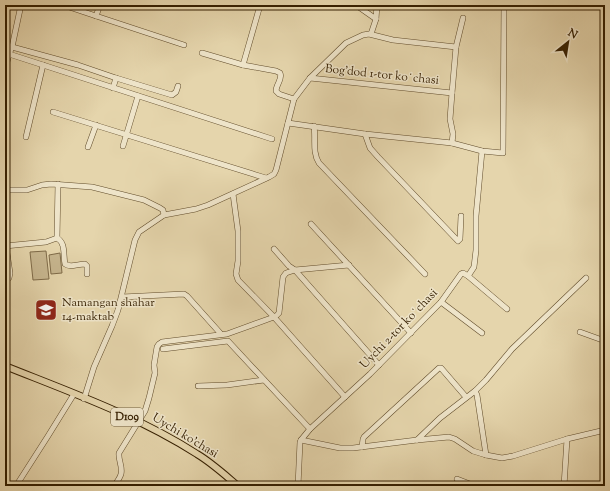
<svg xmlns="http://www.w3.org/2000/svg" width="610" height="491" font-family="'Sorts Mill Goudy',serif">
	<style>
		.green { fill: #c7b68f; stroke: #7e6a48 }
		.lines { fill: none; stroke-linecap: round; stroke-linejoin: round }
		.minor-casing { stroke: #614c2b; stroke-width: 6 }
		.major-casing { stroke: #351f00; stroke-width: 8 }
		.minor { stroke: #eee4c9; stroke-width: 5 }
		.major { stroke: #e5d5ac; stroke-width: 6 }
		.labels { text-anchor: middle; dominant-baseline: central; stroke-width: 3; stroke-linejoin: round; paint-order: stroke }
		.shield { fill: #eee4c9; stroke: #6c5a3c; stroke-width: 1 }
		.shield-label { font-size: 11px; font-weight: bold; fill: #351f00 }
		.street-label { font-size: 12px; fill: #351f00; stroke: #eee4c9 }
		.poi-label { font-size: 12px; fill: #351f00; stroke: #eee4c9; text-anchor: start }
	</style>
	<rect width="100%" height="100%" fill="#e5d5ac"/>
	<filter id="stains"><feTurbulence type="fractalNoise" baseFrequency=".005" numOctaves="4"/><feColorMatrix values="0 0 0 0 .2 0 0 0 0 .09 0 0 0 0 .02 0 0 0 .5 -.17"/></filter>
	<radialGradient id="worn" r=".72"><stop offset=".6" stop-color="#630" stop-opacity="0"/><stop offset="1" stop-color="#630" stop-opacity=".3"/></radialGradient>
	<!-- green -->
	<g class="green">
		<polygon points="46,251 49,279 33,280 30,252"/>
		<polygon points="60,253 62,273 51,274 49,255"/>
	</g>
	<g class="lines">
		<!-- minor casing -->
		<g class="minor-casing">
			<g id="minor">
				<polyline points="63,5 96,16 100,5"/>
				<polyline points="356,5 376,19 377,5"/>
				<polyline points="96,16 184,45"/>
				<polyline points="371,34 376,19"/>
				<polyline points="12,47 78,65 116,78 113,88"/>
				<polyline points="5,53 9,54 12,47 21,5"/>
				<path d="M202 53 243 65 276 71 280 73C283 79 276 84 276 91L279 94 294 99"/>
				<polyline points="243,65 259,9 257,5"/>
				<polyline points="5,70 9,54 272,139"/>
				<polyline points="116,78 172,95 176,92 178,86"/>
				<polyline points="310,78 452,93"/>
				<polyline points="53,112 266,178"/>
				<polyline points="288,123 365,134 452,143 482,151 503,153 504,5"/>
				<path d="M314 126C316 139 312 152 319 163L425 274"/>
				<polyline points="365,134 370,148 378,157 458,241 460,239 461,216"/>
				<polyline points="26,137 43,65"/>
				<polyline points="452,143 453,134 450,119 452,93 456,47 463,18"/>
				<polyline points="123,146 138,96"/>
				<polyline points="88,147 96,125"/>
				<polyline points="5,190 27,190 42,185 51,184 92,187 144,200 160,208 163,210 164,215"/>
				<polyline points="233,194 238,231 238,261 236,274 238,280 274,317 345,397"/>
				<polyline points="311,224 411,333"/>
				<path d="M57 238C66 243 63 255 65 264 70 268 78 264 85 264L87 266V274"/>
				<polyline points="5,246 46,242 57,238 58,184"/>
				<polyline points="274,249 289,266 295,270 379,365"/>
				<polyline points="468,276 507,309"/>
				<polyline points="5,279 9,278 10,273 6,246"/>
				<polyline points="122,297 184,294 187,296 221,334"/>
				<polyline points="441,302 482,333"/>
				<polyline points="580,332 605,341"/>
				<polyline points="163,349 228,341 310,429"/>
				<polyline points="198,386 227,385 264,380"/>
				<polyline points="84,399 94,367 112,326 118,310 135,240 139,232 164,215 196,209 208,205 269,177 274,174 276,170 294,99 310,78 346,43 363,35 369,34 393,40 456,47"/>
				<polyline points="301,440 340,448 353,448 417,440 449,437 455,439 473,451 486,455 502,458 513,456 567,439 605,430"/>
				<polyline points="417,440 440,418 475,391"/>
				<polyline points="362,447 363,439 364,437 439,368 441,368 466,397"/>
				<polyline points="486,455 477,395 475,391 486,380 512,349 586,278"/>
				<polyline points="457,479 475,486"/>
				<polyline points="16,486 48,436 74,394"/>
				<path d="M114 486C117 482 120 478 121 474 123 467 118 460 119 453L145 411 149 398 155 373 154 365 157 347 159 344 162 342 227 334 274 317 277 315 279 313 283 277 286 273 295 270 349 265"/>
				<polyline points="298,486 300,442 301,440 310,429 370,374 441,302 461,274 463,273 468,276 474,267 476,250 476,216 482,151"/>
				<polyline points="564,486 567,439"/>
			</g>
		</g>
		<!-- major casing -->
		<g class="major-casing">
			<path id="major" d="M5 366C70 392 138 416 197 454 212 463 225 475 238 486"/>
		</g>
		<!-- minor -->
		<use href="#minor" class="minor"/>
		<!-- major -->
		<use href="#major" class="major"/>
	</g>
	<!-- icons -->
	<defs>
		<g id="school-square" transform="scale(1.15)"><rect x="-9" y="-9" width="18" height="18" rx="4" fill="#8f2418" stroke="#eee4c9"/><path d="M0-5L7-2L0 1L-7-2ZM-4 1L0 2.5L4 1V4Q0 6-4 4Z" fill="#fff"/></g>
	</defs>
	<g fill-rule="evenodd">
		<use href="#school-square" x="46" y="310"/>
	</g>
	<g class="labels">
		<!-- shield labels -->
		<rect class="shield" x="111" y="408" width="32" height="18" rx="3"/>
		<g class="shield-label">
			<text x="127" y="417">D109</text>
		</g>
		<!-- street labels -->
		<g class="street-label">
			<text transform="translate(382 75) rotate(6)">Bog'dod 1-tor koʻchasi</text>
			<text transform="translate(399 329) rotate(-46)">Uychi 2-tor koʻchasi</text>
			<text transform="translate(185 436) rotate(31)">Uychi ko'chasi</text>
		</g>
		<!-- poi labels -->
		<g class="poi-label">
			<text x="62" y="303">Namangan shahar<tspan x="62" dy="14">14-maktab</tspan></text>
		</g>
	</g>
	<!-- margin -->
	<rect width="610" height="491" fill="none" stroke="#e5d5ac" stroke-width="20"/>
	<rect x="6" y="6" width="598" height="479" fill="none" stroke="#351f00" stroke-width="2"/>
	<rect x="10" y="10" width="590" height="471" fill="none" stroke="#351f00"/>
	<!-- north arrow -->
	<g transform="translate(568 42) rotate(30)" stroke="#eee4c9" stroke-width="3" paint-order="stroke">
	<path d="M0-3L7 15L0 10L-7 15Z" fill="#351f00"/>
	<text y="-6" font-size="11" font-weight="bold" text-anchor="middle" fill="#351f00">N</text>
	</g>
	<rect width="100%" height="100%" filter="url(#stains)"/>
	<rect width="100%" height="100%" fill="url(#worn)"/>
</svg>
